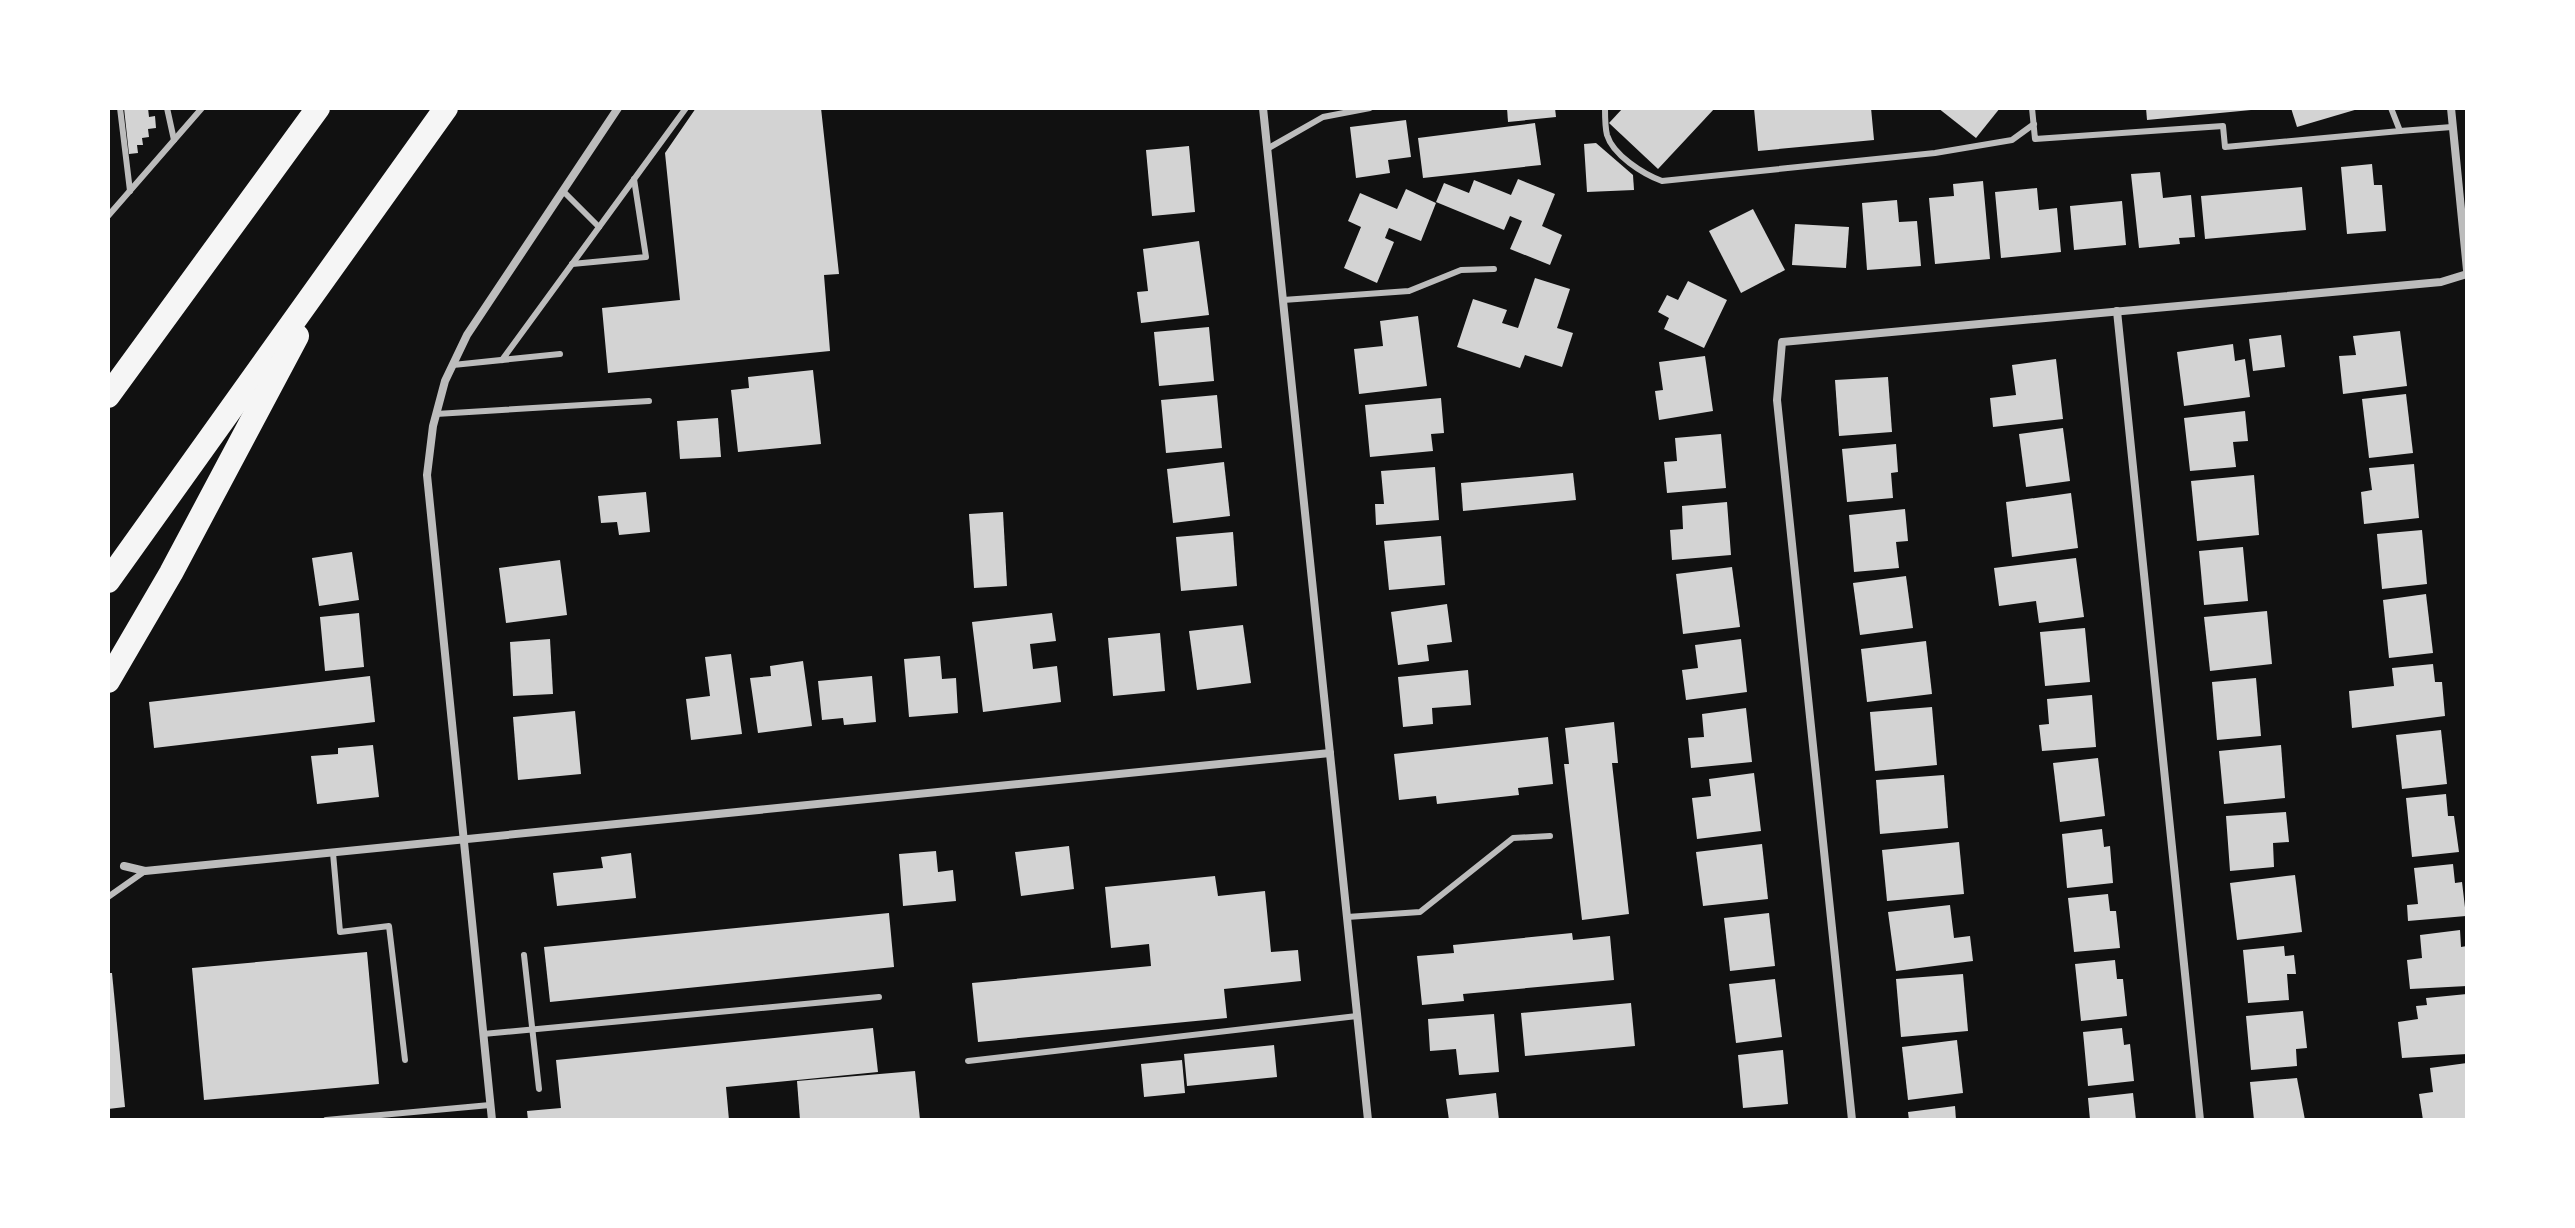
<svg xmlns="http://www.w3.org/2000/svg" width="2575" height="1228" font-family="'Fira Sans Condensed',sans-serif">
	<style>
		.building { fill: #d3d3d3 }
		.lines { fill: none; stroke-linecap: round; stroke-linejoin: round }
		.service { stroke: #bcbcbc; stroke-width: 6 }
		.minor { stroke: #bcbcbc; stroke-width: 8 }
		.motorway { stroke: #f5f5f5; stroke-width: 24 }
	</style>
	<rect width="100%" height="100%" fill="#111"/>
	<!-- building -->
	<g class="building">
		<polygon points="124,108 148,108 149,117 155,116 156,128 148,129 149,137 142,138 143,145 137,145 138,153 129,154"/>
		<polygon points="696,108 821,108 839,274 824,275 830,351 608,373 602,308 680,300 665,153"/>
		<polygon points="1507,108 1555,108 1556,117 1508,122"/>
		<polygon points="1623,108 1715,108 1658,169 1609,123"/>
		<polygon points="1754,108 1871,108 1874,140 1758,151"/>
		<polygon points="1938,108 2000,108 1976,138"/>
		<polygon points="2146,108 2251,108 2251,110 2147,120"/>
		<polygon points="2291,108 2358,108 2358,109 2297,127"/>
		<polygon points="1406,120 1411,157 1388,160 1390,173 1356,178 1350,127"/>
		<polygon points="1535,123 1541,165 1423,178 1418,138"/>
		<polygon points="1596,143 1633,175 1634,190 1587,192 1584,144"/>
		<polygon points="1189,146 1195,212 1152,216 1146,150"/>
		<polygon points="2372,164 2374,185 2382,185 2386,231 2347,234 2341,167"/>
		<polygon points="2160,172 2163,198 2191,195 2195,237 2179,238 2180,244 2139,248 2131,174"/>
		<polygon points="1518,179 1555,194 1542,226 1562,235 1550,265 1510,249 1522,221 1510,216 1504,230 1436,202 1444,183 1469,193 1474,180 1511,195"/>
		<polygon points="1983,181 1990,259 1935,264 1929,198 1954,196 1953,184"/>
		<polygon points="2302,187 2306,230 2205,239 2201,196"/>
		<polygon points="2037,188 2039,210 2057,208 2061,252 2001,258 1995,192"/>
		<polygon points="1406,189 1436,203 1421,241 1389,228 1385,238 1394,242 1377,283 1344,268 1361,227 1348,221 1360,193 1397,209"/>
		<polygon points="1897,200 1899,222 1917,221 1921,266 1867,270 1862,203"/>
		<polygon points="2122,201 2126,245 2074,250 2070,206"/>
		<polygon points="1753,209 1785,270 1741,293 1709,231"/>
		<polygon points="1795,224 1849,227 1846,268 1792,265"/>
		<polygon points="1199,241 1209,315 1141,323 1137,292 1148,291 1143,249"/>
		<polygon points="1535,278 1570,289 1557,328 1573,333 1562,367 1525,355 1520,368 1457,347 1473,299 1507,310 1502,323 1518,328"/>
		<polygon points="1688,281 1727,300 1704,348 1664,329 1669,318 1658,312 1667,295 1678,300"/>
		<polygon points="1418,316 1427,386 1359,394 1354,349 1383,346 1380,321"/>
		<polygon points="1209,327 1214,381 1159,386 1154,332"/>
		<polygon points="2400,331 2407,386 2343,394 2339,356 2356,355 2353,336"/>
		<polygon points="2281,335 2285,367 2253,371 2249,339"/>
		<polygon points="2233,344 2235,361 2245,359 2250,397 2184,406 2177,352"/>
		<polygon points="1705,356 1713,411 1659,420 1655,391 1663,390 1659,362"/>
		<polygon points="2056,359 2063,419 1993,427 1990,398 2016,395 2012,365"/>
		<polygon points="813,370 821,444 738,452 731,390 749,388 748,377"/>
		<polygon points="1888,377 1892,432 1839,436 1835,380"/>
		<polygon points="2406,394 2413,453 2369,458 2362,399"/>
		<polygon points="1217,395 1222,448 1166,453 1161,400"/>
		<polygon points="1441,398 1444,433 1431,434 1433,451 1370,457 1365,405"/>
		<polygon points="2245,411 2248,441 2233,442 2236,467 2190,471 2184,418"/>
		<polygon points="718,418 721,457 680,459 677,421"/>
		<polygon points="2063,428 2070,481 2026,487 2019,434"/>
		<polygon points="1721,434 1726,488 1667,493 1664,462 1677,461 1675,438"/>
		<polygon points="1896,444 1898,472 1891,473 1893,498 1847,502 1842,449"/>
		<polygon points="1224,462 1230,516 1173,523 1167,469"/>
		<polygon points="2414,464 2419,518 2364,524 2361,492 2372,490 2369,468"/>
		<polygon points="1435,467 1439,520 1376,525 1375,504 1384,504 1381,471"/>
		<polygon points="1573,473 1576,500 1463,511 1461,483"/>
		<polygon points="2254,475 2259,535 2197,541 2191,481"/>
		<polygon points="646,492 650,532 619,535 617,522 601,523 598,496"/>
		<polygon points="2071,493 2078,548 2012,557 2006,502"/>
		<polygon points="1727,502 1731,555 1672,560 1670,530 1683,529 1682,506"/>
		<polygon points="1905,509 1908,541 1896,542 1899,568 1854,572 1849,515"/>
		<polygon points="1003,512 1007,586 974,588 969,514"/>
		<polygon points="2422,530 2427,584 2382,589 2377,534"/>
		<polygon points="1233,532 1237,586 1181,591 1176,537"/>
		<polygon points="1441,536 1445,585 1389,590 1384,541"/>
		<polygon points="2243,547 2248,601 2204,605 2199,551"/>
		<polygon points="352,552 359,600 319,606 312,558"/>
		<polygon points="2076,558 2084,617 2039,623 2036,601 1999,606 1994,568"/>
		<polygon points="560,560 567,615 506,623 499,568"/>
		<polygon points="1732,567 1740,627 1683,634 1676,574"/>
		<polygon points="1906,576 1913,628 1860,635 1853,583"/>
		<polygon points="2426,594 2433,653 2389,658 2383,600"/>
		<polygon points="1447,604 1452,642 1427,645 1429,661 1398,665 1391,612"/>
		<polygon points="2267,611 2272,664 2210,671 2204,617"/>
		<polygon points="359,613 364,667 325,671 320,617"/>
		<polygon points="1052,613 1056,641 1030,644 1033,669 1057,666 1061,702 983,712 972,622"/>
		<polygon points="1243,625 1251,683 1197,690 1189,631"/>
		<polygon points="2085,628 2090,682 2045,686 2040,632"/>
		<polygon points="1160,633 1165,691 1113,696 1108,638"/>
		<polygon points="550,639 553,694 513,696 510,642"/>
		<polygon points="1741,639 1747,692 1686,700 1682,670 1698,668 1695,645"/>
		<polygon points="1926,641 1932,694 1867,702 1861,649"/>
		<polygon points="731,654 742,734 691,740 686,699 710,696 705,657"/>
		<polygon points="940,656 942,679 956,678 958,713 909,717 904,659"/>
		<polygon points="803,661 812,726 758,733 750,678 771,676 770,666"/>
		<polygon points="2433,664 2435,682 2442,682 2445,716 2352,728 2349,691 2394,686 2392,668"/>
		<polygon points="1468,670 1471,705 1432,708 1433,724 1403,727 1398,677"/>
		<polygon points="370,676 375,722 154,748 149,702"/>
		<polygon points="872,676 876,722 844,725 843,718 822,720 818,681"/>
		<polygon points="2256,678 2261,736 2217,740 2212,682"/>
		<polygon points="2092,695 2096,747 2042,751 2039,725 2049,724 2047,699"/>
		<polygon points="1932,707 1937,765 1875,771 1870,712"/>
		<polygon points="1746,708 1752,762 1691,768 1688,738 1704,737 1702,714"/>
		<polygon points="575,711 581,774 518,780 513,717"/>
		<polygon points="1614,722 1618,763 1612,763 1629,914 1582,920 1564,764 1569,764 1565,728"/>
		<polygon points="2441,730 2447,784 2402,789 2396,735"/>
		<polygon points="1548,737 1553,784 1518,788 1519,795 1437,804 1436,796 1399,800 1394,754"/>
		<polygon points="373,745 379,797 317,804 311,756 338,754 338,748"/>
		<polygon points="2281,745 2285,798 2224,804 2219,751"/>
		<polygon points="2098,758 2105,816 2060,822 2053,763"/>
		<polygon points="1754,773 1761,831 1697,839 1692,798 1711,796 1709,779"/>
		<polygon points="1944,775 1948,828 1880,834 1876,780"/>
		<polygon points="2446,794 2448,816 2454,816 2459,852 2412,857 2406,798"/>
		<polygon points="2286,812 2289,842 2273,843 2274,867 2230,871 2226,816"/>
		<polygon points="2102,829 2104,847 2110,846 2113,883 2067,888 2062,834"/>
		<polygon points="1959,842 1964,894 1887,901 1882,850"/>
		<polygon points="1762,844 1768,899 1703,906 1696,852"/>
		<polygon points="1069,846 1074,889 1021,896 1015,852"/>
		<polygon points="936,851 938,872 953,870 956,901 903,906 899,854"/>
		<polygon points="631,853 636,898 557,906 553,873 603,868 601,857"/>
		<polygon points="2453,864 2455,883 2462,882 2466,916 2408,921 2407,905 2418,904 2414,868"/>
		<polygon points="2295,875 2302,932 2237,940 2230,883"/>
		<polygon points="1215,876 1218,896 1265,891 1271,952 1298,950 1301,981 1224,989 1227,1018 978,1042 972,983 1151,966 1149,944 1111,948 1105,887"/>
		<polygon points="2108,894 2110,911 2116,911 2120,948 2074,952 2068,898"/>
		<polygon points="1950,905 1954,938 1970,936 1973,961 1896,971 1888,912"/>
		<polygon points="889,913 894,967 550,1002 544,947"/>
		<polygon points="1769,913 1775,966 1730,971 1724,918"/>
		<polygon points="2460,930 2461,947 2467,946 2467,986 2410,989 2407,960 2422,958 2420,935"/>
		<polygon points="1572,933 1573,940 1610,936 1614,980 1463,994 1464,1001 1422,1005 1417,956 1454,953 1453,945"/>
		<polygon points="2284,946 2285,956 2294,955 2296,974 2287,974 2289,1000 2248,1003 2243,950"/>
		<polygon points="367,952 379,1084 204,1100 192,968"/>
		<polygon points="2115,960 2117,979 2123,979 2127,1016 2081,1021 2075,964"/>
		<polygon points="108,973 112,973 125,1107 108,1109"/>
		<polygon points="1963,974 1968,1031 1901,1037 1896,979"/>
		<polygon points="1775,979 1782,1037 1736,1043 1729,984"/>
		<polygon points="2467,994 2467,1054 2402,1058 2398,1022 2418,1019 2416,1006 2427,1005 2426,998"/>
		<polygon points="1631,1003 1635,1046 1525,1056 1521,1013"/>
		<polygon points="2303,1011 2307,1048 2296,1049 2297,1066 2251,1070 2246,1016"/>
		<polygon points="1494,1014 1499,1072 1459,1075 1456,1049 1430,1051 1428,1019"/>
		<polygon points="873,1028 878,1072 726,1087 729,1120 528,1120 527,1111 561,1108 556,1060"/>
		<polygon points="2122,1028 2124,1045 2130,1044 2134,1081 2088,1086 2083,1032"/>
		<polygon points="1957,1040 1963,1093 1908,1100 1902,1047"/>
		<polygon points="1274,1045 1277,1077 1187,1086 1184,1054"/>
		<polygon points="1783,1050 1788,1104 1743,1108 1738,1055"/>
		<polygon points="1182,1060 1185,1093 1144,1097 1141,1064"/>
		<polygon points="2467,1063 2467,1119 2423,1120 2419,1094 2433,1092 2430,1068"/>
		<polygon points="915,1071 920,1120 800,1120 797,1081"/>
		<polygon points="2297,1078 2305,1120 2254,1120 2250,1082"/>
		<polygon points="1496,1093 1499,1120 1449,1120 1446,1099"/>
		<polygon points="2133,1093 2136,1120 2090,1120 2088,1098"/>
		<polygon points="1955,1106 1956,1120 1909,1120 1908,1112"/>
	</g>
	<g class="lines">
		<!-- service -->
		<g class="service">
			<polyline points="120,108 130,191"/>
			<polyline points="167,108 174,140"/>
			<path d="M1605 108C1605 116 1605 127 1607 135 1613 155 1643 174 1662 181L1935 153 2012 140 2034 124"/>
			<polyline points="2032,108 2035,139 2223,126 2225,147 2400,131 2391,108"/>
			<polyline points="2400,131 2452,127"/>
			<polyline points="1267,149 1323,117 1370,108"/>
			<polyline points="563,191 599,227"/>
			<polyline points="108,216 202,108"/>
			<polyline points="572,264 646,257 634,179"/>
			<polyline points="1283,300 1409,291 1461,270 1494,269"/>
			<polyline points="502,360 686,108"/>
			<polyline points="453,365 560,354"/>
			<polyline points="436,414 649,401"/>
			<polyline points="333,853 340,932 389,926 405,1060"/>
			<polyline points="108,897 145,871"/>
			<polyline points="1347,917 1420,912 1513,838 1550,836"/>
			<polyline points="524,955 539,1089"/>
			<polyline points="483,1034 879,997"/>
			<polyline points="968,1061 1357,1016"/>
			<polyline points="326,1120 490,1105"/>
		</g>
		<!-- minor -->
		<g class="minor">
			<polyline points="1263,108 1368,1120"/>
			<polyline points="2451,108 2467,270"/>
			<polyline points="2117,311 2200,1120"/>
			<polyline points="124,866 145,871 1330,753"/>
			<polyline points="492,1120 427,475 433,426 445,381 467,335 618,108"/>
			<polyline points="1852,1120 1777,400 1782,342 2441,282 2467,274"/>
		</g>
		<!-- motorway -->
		<g class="motorway">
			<polyline points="108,396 318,108"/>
			<polyline points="108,581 446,108"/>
			<polyline points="108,681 171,573 297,336"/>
		</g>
	</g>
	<!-- border -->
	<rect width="2575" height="1228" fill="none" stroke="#ffffff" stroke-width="220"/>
</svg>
